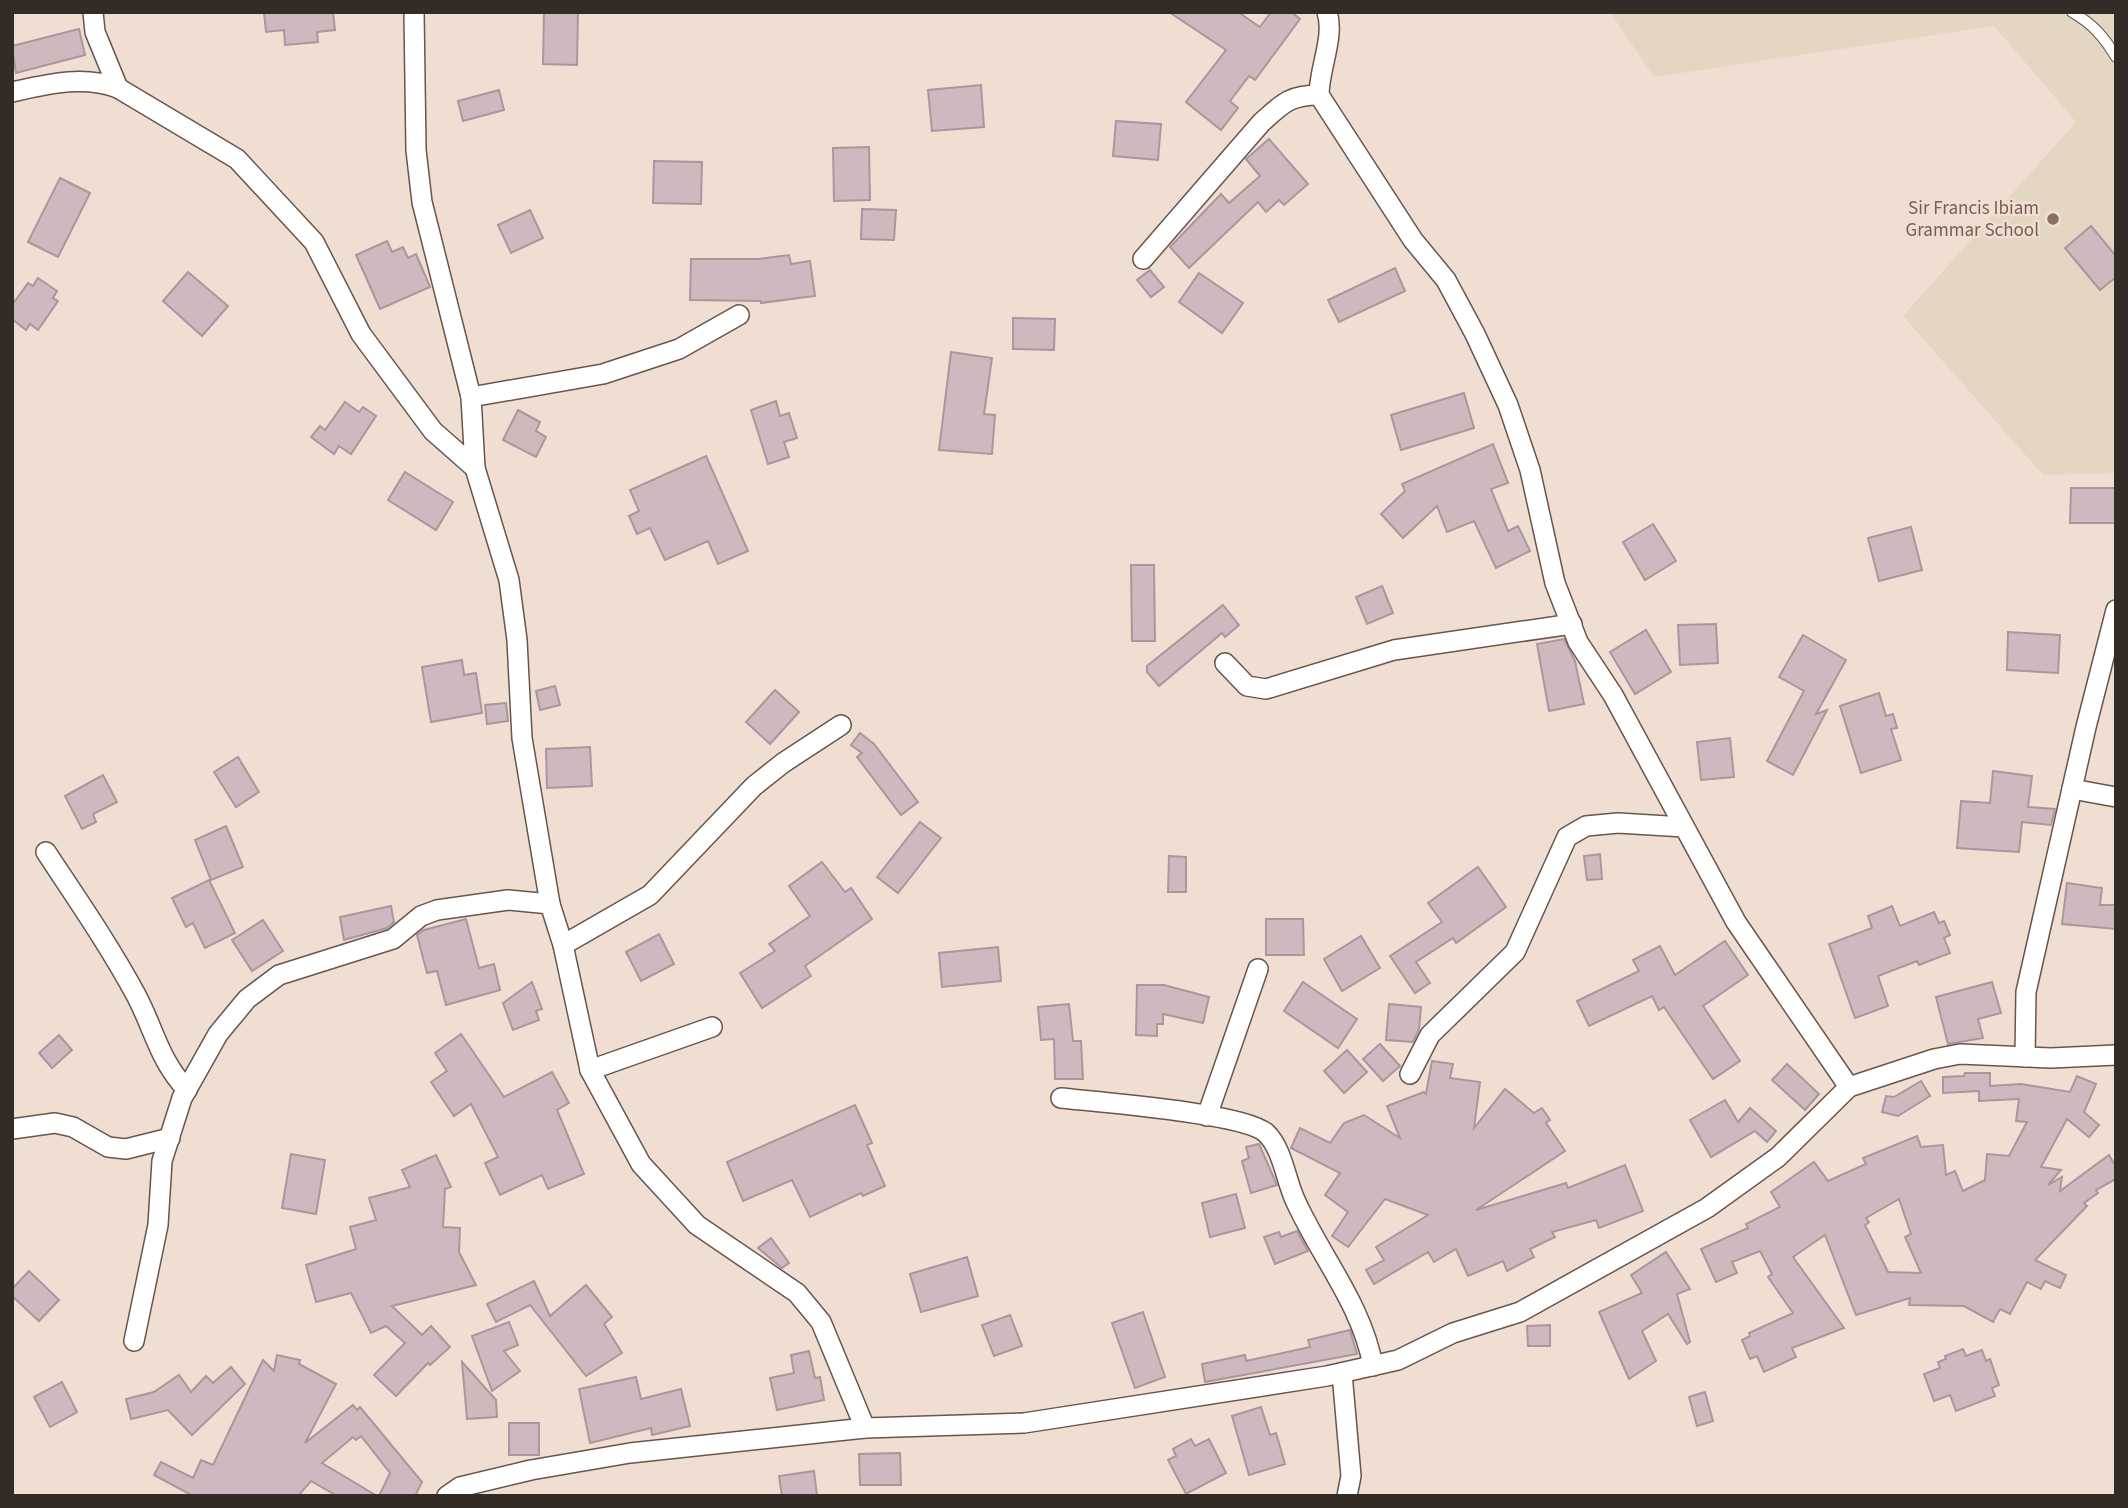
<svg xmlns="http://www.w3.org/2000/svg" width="2128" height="1508" font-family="'Source Sans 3',sans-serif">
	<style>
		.education { fill: #e3d6c3 }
		.building { fill: #ceb9bf; stroke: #aa969c; stroke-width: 2; fill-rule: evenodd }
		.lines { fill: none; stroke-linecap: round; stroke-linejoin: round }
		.service-casing { stroke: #66564c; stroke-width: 12 }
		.minor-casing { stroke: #66564c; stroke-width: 22 }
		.service { stroke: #fff; stroke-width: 10 }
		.minor { stroke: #fff; stroke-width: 19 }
		.education-dot { fill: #8d6e63; stroke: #f1ded2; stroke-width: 2.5 }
		.labels { text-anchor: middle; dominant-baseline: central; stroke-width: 5; stroke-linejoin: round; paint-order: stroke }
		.education-label { font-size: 19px; fill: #785e54; stroke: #f1ded2; text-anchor: end }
	</style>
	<rect width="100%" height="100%" fill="#f1ded2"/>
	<!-- education -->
	<polygon class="education" points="1610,12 2116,12 2116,473 2043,475 1903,316 2076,122 1994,26 1654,77"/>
	<!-- building -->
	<g class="building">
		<polygon points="264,12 333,12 335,30 317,32 318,42 285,45 284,30 266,32"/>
		<polygon points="544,12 578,12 577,65 543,64"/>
		<polygon points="1169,12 1238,12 1260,27 1271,12 1291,12 1300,19 1255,80 1249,76 1230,101 1238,108 1221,130 1186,102 1226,50"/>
		<polygon points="79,29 85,55 16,73 12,46"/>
		<polygon points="981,85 984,127 932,131 928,90"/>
		<polygon points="499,90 504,110 463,121 458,101"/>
		<polygon points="1116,121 1161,124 1158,160 1113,156"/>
		<polygon points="1269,139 1308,184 1284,205 1279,200 1266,212 1258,202 1189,268 1170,247 1221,194 1229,203 1260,176 1246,159"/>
		<polygon points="869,147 870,200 834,201 833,148"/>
		<polygon points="654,161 702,162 701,204 653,203"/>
		<polygon points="60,178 90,193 58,257 28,242"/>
		<polygon points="862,209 896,210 894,240 861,239"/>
		<polygon points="530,210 543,238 511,253 498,225"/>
		<polygon points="2091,226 2116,256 2116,277 2100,290 2065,248"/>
		<polygon points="387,241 392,252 403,247 408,258 416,254 430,287 380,309 356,255"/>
		<polygon points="789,255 791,264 810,261 815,296 761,303 761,301 690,300 691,259 758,259"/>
		<polygon points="1395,268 1405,291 1339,322 1328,300"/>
		<polygon points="1150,270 1164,287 1151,297 1137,280"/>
		<polygon points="188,272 228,306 202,336 163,301"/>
		<polygon points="1199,273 1243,303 1222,333 1179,302"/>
		<polygon points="38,278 57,291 53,298 58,301 38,330 30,324 26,330 12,319 12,305 28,283 33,286"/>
		<polygon points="1013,318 1055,319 1054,350 1013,349"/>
		<polygon points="951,352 992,358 984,414 995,415 992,454 939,450"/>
		<polygon points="1464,393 1474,428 1401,450 1391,415"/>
		<polygon points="776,401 780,416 789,413 797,438 784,442 789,457 768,464 751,410"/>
		<polygon points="345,402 359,412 363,407 376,416 351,454 339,446 334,454 311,437 320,426 325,430"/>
		<polygon points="518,410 540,422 536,431 546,437 536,457 503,440"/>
		<polygon points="1493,444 1508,483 1491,489 1508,531 1518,526 1530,551 1496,568 1474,521 1447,532 1437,506 1403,538 1381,514 1405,491 1402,484"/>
		<polygon points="706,456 748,551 718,564 708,541 665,560 650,528 637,534 629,516 639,511 630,490"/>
		<polygon points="405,472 453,502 436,530 388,500"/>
		<polygon points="2071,488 2116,488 2116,523 2070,523"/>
		<polygon points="1653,524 1676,561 1645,580 1623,542"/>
		<polygon points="1911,527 1922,570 1879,581 1868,538"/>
		<polygon points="1131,565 1154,565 1155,641 1132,641"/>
		<polygon points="1382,586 1393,613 1367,624 1356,597"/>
		<polygon points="1223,605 1239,625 1225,637 1222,633 1159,686 1147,672 1147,666"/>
		<polygon points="1716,624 1718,663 1680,665 1678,625"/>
		<polygon points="1646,630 1671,672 1635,694 1610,652"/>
		<polygon points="2008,632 2060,635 2058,673 2007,670"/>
		<polygon points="1803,635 1846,660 1816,714 1827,710 1793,775 1767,761 1804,691 1779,677"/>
		<polygon points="1564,639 1575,661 1584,704 1549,711 1537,644"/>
		<polygon points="462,660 464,675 476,673 482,713 431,722 422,667"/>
		<polygon points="555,686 560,705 540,710 536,691"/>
		<polygon points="775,690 799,712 770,744 746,722"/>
		<polygon points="1879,693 1886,716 1893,714 1897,728 1891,729 1901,760 1861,773 1840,706"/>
		<polygon points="506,703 508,721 487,724 485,705"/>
		<polygon points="860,733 874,744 918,802 901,815 857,757 862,753 851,745"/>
		<polygon points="1730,738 1734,777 1701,780 1697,742"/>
		<polygon points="590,747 592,786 547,788 546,749"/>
		<polygon points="238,757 259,792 236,807 214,772"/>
		<polygon points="1993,771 2032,776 2028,807 2055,809 2051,825 2022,822 2019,852 1957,848 1961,801 1990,803"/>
		<polygon points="103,775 117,802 93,814 96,822 82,829 65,796"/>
		<polygon points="920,822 941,838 898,893 877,877"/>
		<polygon points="226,826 243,867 211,880 195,840"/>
		<polygon points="1600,854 1602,879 1587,880 1584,856"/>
		<polygon points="1169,856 1186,857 1186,892 1168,892"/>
		<polygon points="822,862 845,892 851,888 872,919 805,966 811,976 762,1008 740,973 775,951 769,944 810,916 789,886"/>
		<polygon points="1478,867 1506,907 1456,943 1453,938 1416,962 1430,983 1415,993 1390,956 1442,922 1428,903"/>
		<polygon points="209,880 235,933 205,948 193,923 186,927 172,898"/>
		<polygon points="2067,883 2102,888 2100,905 2116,905 2116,929 2062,924"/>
		<polygon points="391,906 394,922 387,928 344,940 340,917"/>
		<polygon points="1892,906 1900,926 1934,912 1939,923 1944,921 1950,935 1944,938 1950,953 1919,965 1917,961 1878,976 1888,1006 1855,1018 1829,944 1872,928 1868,916"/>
		<polygon points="466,919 479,968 494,964 500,990 446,1005 437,971 427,973 417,935 424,930"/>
		<polygon points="1266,919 1303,919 1304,955 1266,955"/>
		<polygon points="263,920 283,951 252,971 232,940"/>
		<polygon points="659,934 674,964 641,981 626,952"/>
		<polygon points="1361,936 1380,968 1342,991 1324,959"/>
		<polygon points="1725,941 1748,975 1703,1006 1740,1061 1713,1079 1664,1007 1659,1010 1652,996 1589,1026 1577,1001 1639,971 1633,960 1660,946 1675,975"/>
		<polygon points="998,947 1001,981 942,987 939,953"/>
		<polygon points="532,982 542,1009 536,1011 539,1020 513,1030 503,1003"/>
		<polygon points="1303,982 1357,1019 1338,1048 1284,1011"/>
		<polygon points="1992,982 2001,1013 1978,1019 1983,1038 1948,1044 1936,997"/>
		<polygon points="1137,985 1164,985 1209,997 1203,1023 1163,1014 1163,1024 1157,1024 1157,1036 1136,1035"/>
		<polygon points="1069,1004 1073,1041 1081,1041 1083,1079 1055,1079 1054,1039 1041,1040 1038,1007"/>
		<polygon points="1389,1004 1421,1007 1419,1029 1413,1042 1386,1040"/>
		<polygon points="461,1034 504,1097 552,1072 569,1103 557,1110 584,1174 548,1189 542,1175 500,1195 485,1163 498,1157 471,1104 454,1116 431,1082 447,1071 435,1053"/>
		<polygon points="59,1035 72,1050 52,1068 39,1053"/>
		<polygon points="1380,1044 1400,1066 1383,1081 1363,1059"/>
		<polygon points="1347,1050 1367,1072 1344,1093 1324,1071"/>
		<polygon points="1432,1061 1453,1064 1450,1078 1480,1082 1474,1128 1505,1089 1534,1113 1542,1108 1550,1120 1546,1123 1565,1151 1476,1210 1566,1183 1568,1188 1625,1165 1643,1211 1599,1228 1596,1220 1552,1232 1555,1237 1530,1249 1534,1257 1507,1271 1503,1261 1468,1276 1456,1249 1434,1262 1428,1252 1374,1284 1366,1270 1384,1260 1376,1247 1428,1215 1385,1199 1348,1247 1332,1236 1348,1212 1325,1195 1340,1173 1291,1148 1300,1128 1330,1143 1344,1123 1364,1115 1400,1138 1387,1106 1424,1092 1426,1094"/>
		<polygon points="1787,1064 1819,1094 1805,1110 1772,1080"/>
		<path d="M1965 1073H1990V1086L2021 1084 2070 1092 2077 1076 2096 1084 2084 1112 2099 1125 2089 1137 2067 1119 2041 1167 2061 1170 2048 1185 2062 1177 2060 1191 2109 1155 2116 1167V1179L2096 1190 2098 1193 2084 1203 2087 1206 2035 1260 2066 1275 2060 1288 2045 1281 2041 1289 2027 1282 2010 1314 2000 1309 1993 1322 1964 1306 1909 1305 1910 1298 1856 1315 1825 1235 1793 1257 1844 1328 1792 1348 1796 1357 1764 1372 1757 1356 1750 1359 1742 1340 1750 1336 1749 1333 1793 1313 1768 1277 1772 1274 1760 1251 1732 1262 1737 1273 1716 1282 1701 1249 1748 1228 1746 1224 1780 1207 1771 1192 1814 1162 1828 1181 1866 1164 1863 1158 1917 1136 1921 1147 1943 1145 1946 1175 1955 1171 1963 1191 1985 1180 1987 1154 2009 1156 2027 1122 2016 1121 2019 1099 1979 1101V1091L1943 1093V1077L1964 1076ZM1899 1199 1911 1234 1905 1237 1921 1273 1888 1272 1865 1225 1869 1222 1866 1218Z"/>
		<polygon points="1921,1081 1930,1096 1898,1116 1882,1112 1886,1096 1894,1097"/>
		<polygon points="1725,1100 1738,1122 1750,1108 1776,1131 1767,1142 1755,1131 1711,1157 1690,1120"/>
		<polygon points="855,1105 872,1143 867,1145 885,1186 863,1196 861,1193 810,1217 792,1180 743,1201 727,1162"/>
		<polygon points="1259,1144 1277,1185 1251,1193 1242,1161 1249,1158 1246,1147"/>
		<polygon points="291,1154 325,1160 316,1214 282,1208"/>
		<polygon points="436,1155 451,1187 445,1189 443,1227 460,1228 459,1252 476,1285 392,1306 422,1335 431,1326 450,1347 430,1365 428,1363 396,1396 374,1375 405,1343 386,1326 371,1333 351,1293 316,1302 306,1265 356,1249 350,1227 376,1220 369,1198 410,1187 402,1170"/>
		<polygon points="1236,1194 1245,1228 1210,1237 1202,1203"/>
		<polygon points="1297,1231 1308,1251 1275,1264 1264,1237 1279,1232 1281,1237"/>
		<polygon points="771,1238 789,1263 782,1268 758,1248"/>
		<polygon points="1666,1252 1690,1289 1677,1294 1690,1342 1687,1344 1668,1314 1642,1331 1656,1361 1629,1379 1599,1312 1642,1293 1631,1275"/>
		<polygon points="967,1257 978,1296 921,1312 910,1274"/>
		<polygon points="29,1271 59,1300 39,1321 12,1296 12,1289"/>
		<polygon points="534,1281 550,1316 586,1285 612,1317 604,1324 622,1353 586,1376 530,1305 496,1322 487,1304"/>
		<polygon points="1143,1312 1165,1377 1135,1388 1112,1323"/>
		<polygon points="1010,1315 1022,1346 994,1356 982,1325"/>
		<polygon points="509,1322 518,1345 504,1351 520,1371 492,1391 472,1336"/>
		<polygon points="1550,1325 1550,1346 1528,1346 1527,1326"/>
		<polygon points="1350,1330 1357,1354 1205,1382 1202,1364 1245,1355 1246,1361 1310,1347 1308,1340"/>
		<polygon points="1963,1349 1966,1356 1982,1350 1986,1361 1990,1359 1999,1385 1992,1388 1995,1396 1956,1411 1950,1395 1934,1401 1924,1374 1940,1368 1938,1362 1946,1359 1945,1356"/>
		<polygon points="809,1351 815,1378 820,1377 824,1400 777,1410 770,1378 794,1373 791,1355"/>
		<polygon points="277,1355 300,1360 299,1364 336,1384 305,1443 353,1405 357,1410 360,1407 422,1482 415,1496 379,1496 390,1473 361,1436 356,1440 353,1437 322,1463 377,1496 337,1496 311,1481 298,1496 193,1496 154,1475 161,1462 193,1478 201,1460 213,1465 263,1360 274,1371"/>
		<polygon points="462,1362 496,1400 497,1417 467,1419"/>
		<polygon points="231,1367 245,1384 192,1435 168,1410 131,1419 126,1399 154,1392 179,1375 191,1392 206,1376 213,1383"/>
		<polygon points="636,1377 641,1399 681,1389 690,1426 652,1435 651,1428 590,1443 579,1389"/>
		<polygon points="62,1382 77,1412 50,1427 34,1397"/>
		<polygon points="1705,1392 1713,1421 1697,1426 1689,1397"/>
		<polygon points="1261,1407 1270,1435 1276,1433 1285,1464 1249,1475 1232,1416"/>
		<rect x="509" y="1423" width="30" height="32"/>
		<polygon points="1191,1439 1195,1446 1209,1439 1226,1473 1186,1494 1168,1460 1176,1456 1173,1449"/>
		<polygon points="900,1453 901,1485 860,1485 859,1454"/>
		<polygon points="814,1471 817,1496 782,1496 779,1476"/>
	</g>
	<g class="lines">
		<!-- service casing -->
		<g class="service-casing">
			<path id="service" d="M2072 12C2093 24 2104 37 2116 57"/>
		</g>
		<!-- minor casing -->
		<g class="minor-casing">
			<g id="minor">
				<polyline points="93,12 95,32 118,88"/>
				<polyline points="414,12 416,150 422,202 471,397 475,468 509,580 517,640 522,738 550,904 563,945 590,1070 641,1164 697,1225 797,1293 821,1322 865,1428"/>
				<path d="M1327 12C1335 37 1319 68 1319 95L1413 240 1446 280 1475 334 1508 405 1530 470 1555 583 1578 642 1613 695 1736 922 1849 1087"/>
				<path d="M12 92C48 84 83 75 118 88L237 159 314 242 361 334 433 431 475 468"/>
				<path d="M1143 259 1261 123C1282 104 1289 95 1319 95"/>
				<polyline points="471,397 603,374 679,349 739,315"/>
				<polyline points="1225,663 1247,686 1266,689 1394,650 1572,624"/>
				<polyline points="2072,789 2116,797"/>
				<path d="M46 852C77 899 109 945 136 995 155 1031 158 1058 187 1090"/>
				<polyline points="563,945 650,895 754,786 783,763 841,725"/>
				<polyline points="2025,1057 2026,992 2086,727 2116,610"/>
				<polyline points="590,1070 712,1027"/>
				<polyline points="1410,1074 1430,1035 1515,952 1567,837 1586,826 1618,823 1684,827"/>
				<path d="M1061 1098C1098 1102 1244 1113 1266 1133 1283 1149 1286 1182 1296 1202 1321 1257 1362 1305 1373 1366"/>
				<polyline points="1207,1116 1258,969"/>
				<polyline points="12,1129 55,1123 73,1127 108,1147 126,1149 170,1138"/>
				<polyline points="134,1341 158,1225 162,1161 182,1098 218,1034 247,999 279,975 393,939 421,916 437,910 508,900 550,904"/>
				<polyline points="1342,1373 1351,1476 1347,1496"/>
				<polyline points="447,1496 460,1487 531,1470 630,1453 865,1428 1024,1423 1327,1376 1398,1360 1453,1333 1520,1312 1707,1208 1778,1157 1849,1087 1934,1059 1960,1054 2051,1058 2116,1055"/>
			</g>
		</g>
		<!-- service -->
		<use href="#service" class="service"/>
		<!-- minor -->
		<use href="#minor" class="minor"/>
	</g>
	<!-- markers -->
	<circle class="education-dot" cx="2053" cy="219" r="7"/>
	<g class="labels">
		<!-- education labels -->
		<g class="education-label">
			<text x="2039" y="208">Sir Francis Ibiam<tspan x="2039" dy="22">Grammar School</tspan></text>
		</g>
	</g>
	<!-- border -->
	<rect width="2128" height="1508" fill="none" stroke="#322b26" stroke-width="28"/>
</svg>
